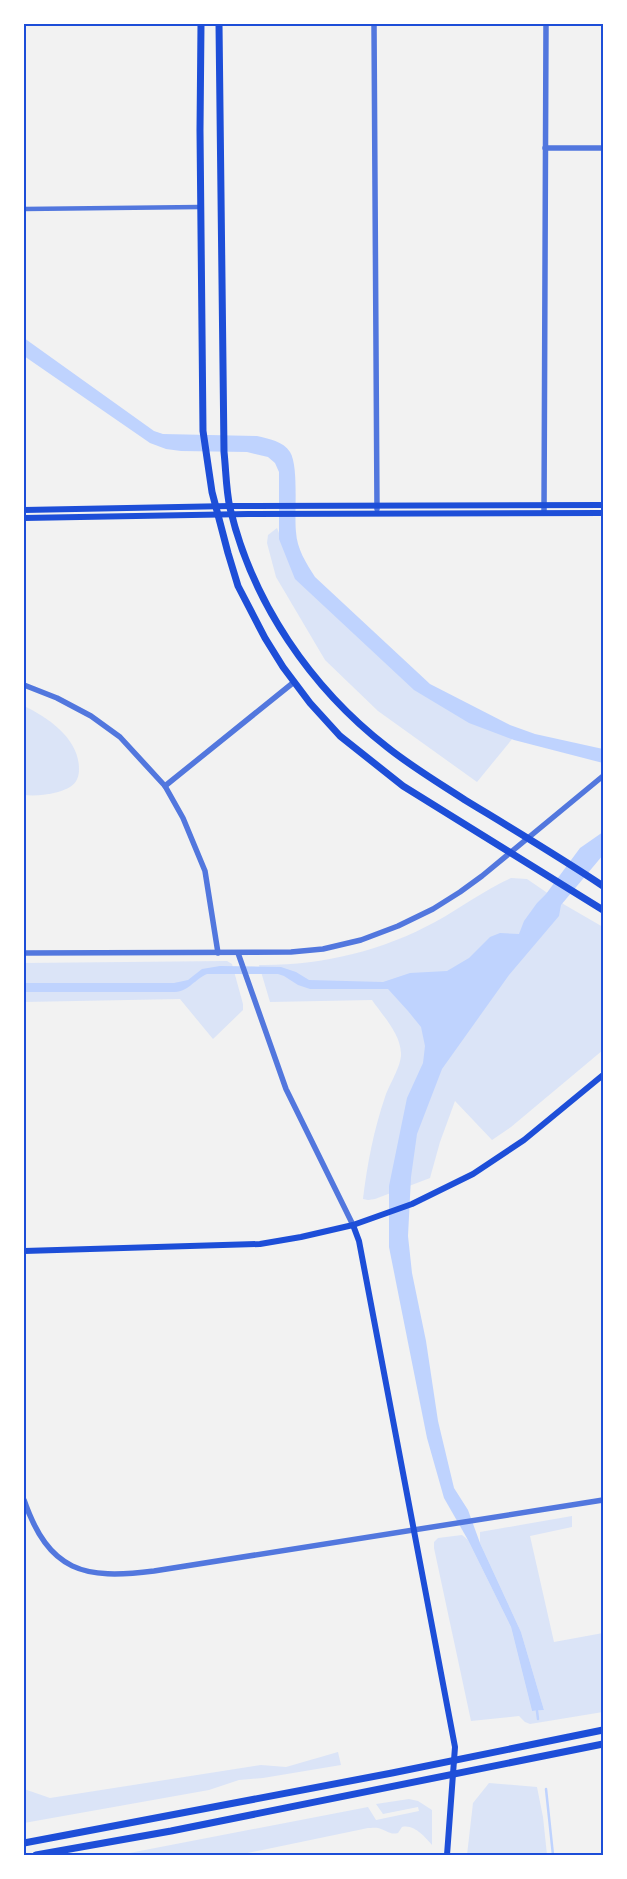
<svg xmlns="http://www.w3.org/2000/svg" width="627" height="1879" font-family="'Roboto Serif',serif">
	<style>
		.green { fill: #dbe4f7 }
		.water { fill: #bfd3fe }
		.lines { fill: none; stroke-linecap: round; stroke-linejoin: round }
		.stream { stroke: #bfd3fe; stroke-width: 2.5 }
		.minor { stroke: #5277de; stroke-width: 4.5 }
		.tertiary { stroke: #5277de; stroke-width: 5.5 }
		.secondary { stroke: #1d4ed8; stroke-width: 6 }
		.primary { stroke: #1d4ed8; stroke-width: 7 }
		.neatline { fill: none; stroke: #1d4ed8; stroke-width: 2 }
	</style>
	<rect width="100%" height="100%" fill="#f2f2f2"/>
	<!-- green -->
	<g class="green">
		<polygon points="277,528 297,578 377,651 513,738 477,782 378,711 325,660 276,577 267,543 268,535"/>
		<path d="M24 706C49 718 79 739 79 769 79 783 71 788 58 792 47 795 35 796 24 795Z"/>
		<path d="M511 878 527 879 565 905 603 927V1050L511 1127 492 1140 455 1101 440 1142 430 1178 375 1199 368 1200 363 1199C367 1165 374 1129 385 1097 389 1085 402 1065 401 1053 400 1033 383 1016 372 1000L270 1002 259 965C320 966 382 951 435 922 461 908 484 890 511 878Z"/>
		<polygon points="227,961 232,964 243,1004 243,1010 213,1039 180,999 24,1002 24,963"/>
		<polygon points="572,1516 572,1527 530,1536 554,1642 603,1633 603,1712 530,1724 525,1722 519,1716 471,1721 434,1548 434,1542 438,1538 462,1535 468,1540 511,1627 532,1711 544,1710 521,1632 480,1543 480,1532"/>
		<polygon points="338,1752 341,1765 263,1778 239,1780 209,1790 24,1823 24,1789 50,1798 261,1765 286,1767"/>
		<polygon points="489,1783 537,1787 543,1817 547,1855 467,1855 473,1803"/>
		<path d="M409 1799 418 1801 432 1810V1845C424 1836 414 1824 402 1827L398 1833C390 1835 388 1831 381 1829 378 1827 371 1828 368 1828L238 1855H119L368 1807 376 1820 419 1811 418 1807 383 1814 376 1804Z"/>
	</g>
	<!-- water -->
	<g class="water">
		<path d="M24 338 154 431 163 434 257 436C269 439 283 441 290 452 299 466 294 514 296 532 297 549 306 563 315 577L430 684 510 725 535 734 603 749V763L514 740 469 723 414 690 295 579 279 539V472L275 463 268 457 247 452 181 451 166 449 150 443 24 356Z"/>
		<path d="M603 832V855L561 905 559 916 509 975 442 1069 417 1134 411 1177 408 1236 412 1273 426 1341 438 1421 454 1488 468 1510 480 1543 521 1632 544 1710 532 1711 511 1627 468 1540 444 1498 427 1438 389 1247V1186L407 1098 423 1063 425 1046 421 1027 408 1011 388 989H310L298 985 284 976 278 974H207C195 979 189 991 175 992H24V983H174L188 980 202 969 220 966 281 967 296 972 309 980 383 982 410 973 447 971 469 958 490 937 500 933 519 934 524 921 537 903 546 894 580 848Z"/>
	</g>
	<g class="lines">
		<!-- stream -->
		<g class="stream">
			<polyline points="537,1711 538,1719"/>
			<polyline points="546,1789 553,1855"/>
		</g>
		<!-- minor -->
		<polyline class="minor" points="24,209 200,207"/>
		<!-- tertiary -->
		<g class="tertiary">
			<polyline points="374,24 377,509"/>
			<polyline points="545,148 603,148"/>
			<polyline points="544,513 546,24"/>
			<polyline points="24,685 57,698 91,716 120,737 165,786 183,818 205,871 218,953"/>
			<polyline points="165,786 294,682"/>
			<polyline points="24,953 291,952 323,949 361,940 398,926 433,909 460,892 482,876 603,776"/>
			<polyline points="238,953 286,1089 353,1225"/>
			<path d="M24 1500C49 1572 84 1580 154 1571L603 1500"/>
		</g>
		<!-- secondary -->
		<g class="secondary">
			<polyline points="24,510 230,506 603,505"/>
			<polyline points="24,518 248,514 603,513"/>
			<polyline points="353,1225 359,1241 455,1747 447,1855"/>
			<polyline points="24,1251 260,1244 301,1237 353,1225 412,1204 473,1174 524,1140 603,1075"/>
		</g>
		<!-- primary -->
		<g class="primary">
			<polyline points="201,24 200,130 203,431 212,492 228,553 238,586 265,638 283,667 310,703 340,736 403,786 603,910"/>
			<path d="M219 24 224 452C226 470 226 490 230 508 252 602 311 688 387 747 412 767 439 783 465 800 511 828 558 856 603 886"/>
			<polyline points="24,1843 392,1773 603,1730"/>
			<polyline points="36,1855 171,1831 603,1744"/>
		</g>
	</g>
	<!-- border -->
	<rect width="627" height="1879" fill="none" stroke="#ffffff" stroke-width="50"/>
	<rect x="25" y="25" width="577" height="1829" class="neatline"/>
</svg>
